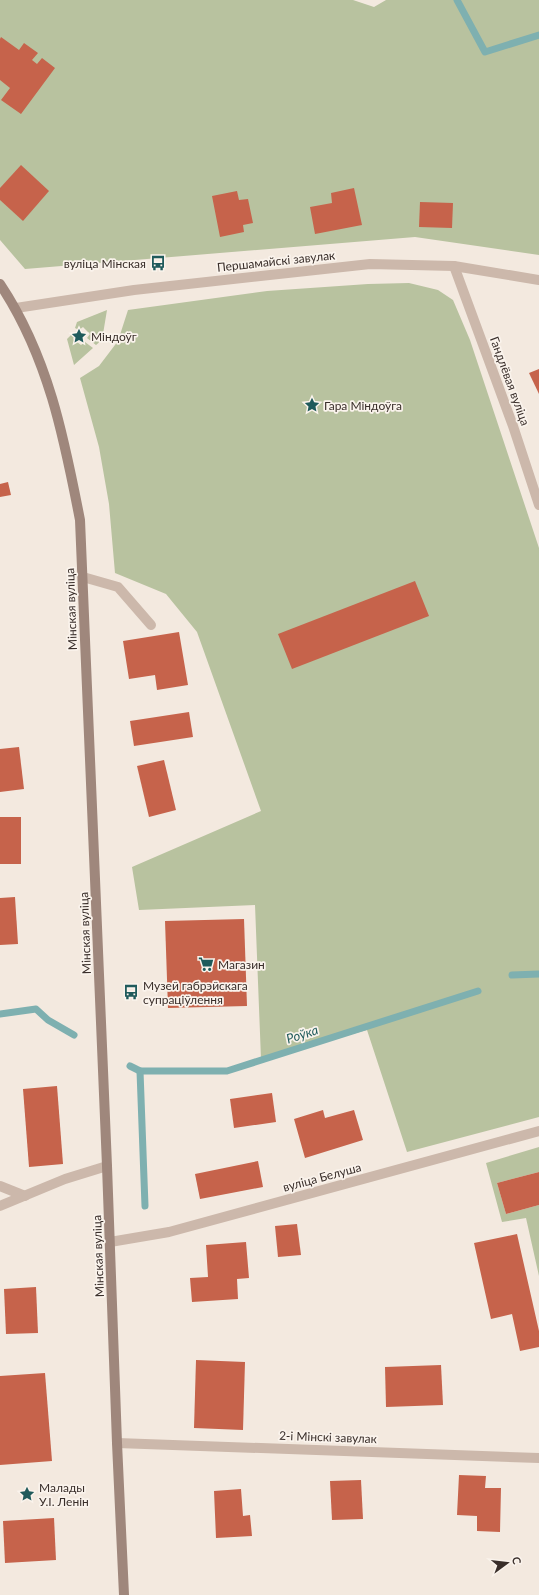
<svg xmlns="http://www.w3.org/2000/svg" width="539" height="1595" font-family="Lato,sans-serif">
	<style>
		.green { fill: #b8c29f }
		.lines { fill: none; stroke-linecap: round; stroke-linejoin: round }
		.stream { stroke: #7eb0b0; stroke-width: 7 }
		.building { fill: #c6634b }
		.lane { stroke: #ccb8ab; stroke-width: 10 }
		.street { stroke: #ccb8ab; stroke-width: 10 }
		.secondary { stroke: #9f877c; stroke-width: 10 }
		.labels { text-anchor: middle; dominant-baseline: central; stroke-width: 3.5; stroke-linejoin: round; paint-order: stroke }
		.street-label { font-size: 12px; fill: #392e2a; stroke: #faf3ec }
		.poi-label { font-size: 12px; fill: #392e2a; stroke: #faf3ec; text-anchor: start }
		.water-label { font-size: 13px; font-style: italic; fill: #1f5a5b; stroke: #faf3ec }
	</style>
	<rect width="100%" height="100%" fill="#f3e9df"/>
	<!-- green -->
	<g class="green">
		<polygon points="0,0 353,0 374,7 386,0 539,0 539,255 415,237 25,269 0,240"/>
		<polygon points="409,283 438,290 453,300 470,340 539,548 539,1117 407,1152 367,1030 261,1059 255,905 139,910 132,867 261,811 197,632 166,594 115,573 109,504 99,447 80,378 99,366 118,341 128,310 267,291 368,284"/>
		<polygon points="107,310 102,340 96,345 87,338 90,334 83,327 79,330 75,328 77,322"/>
		<polygon points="72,334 75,336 73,339 81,345 85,342 93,348 74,365 67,339"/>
		<polygon points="539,1147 539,1172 497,1183 506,1214 539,1205 539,1276 526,1218 502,1222 486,1163"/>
	</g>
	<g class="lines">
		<!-- stream -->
		<g class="stream">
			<polyline points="457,0 485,52 539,35"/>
			<polyline points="512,975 539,974"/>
			<polyline points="0,1014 36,1009 48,1020 74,1035"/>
			<polyline points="130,1066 140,1071 227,1071 478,991"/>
			<polyline points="140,1071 145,1206"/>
		</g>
	</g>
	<!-- building -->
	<g class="building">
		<polygon points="1,37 19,50 24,43 38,53 32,60 37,64 42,58 55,68 21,114 1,100 10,88 0,80 0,39"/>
		<polygon points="21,165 49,191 23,221 0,200 0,188"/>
		<polygon points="354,188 362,225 315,234 310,207 332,203 331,193"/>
		<polygon points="237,191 239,200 248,199 253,223 243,225 244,232 220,237 212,196"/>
		<polygon points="420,202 453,203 452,228 419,227"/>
		<polygon points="539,369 539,394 529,373"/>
		<polygon points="8,482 11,495 0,497 0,484"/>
		<polygon points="415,581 429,616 292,669 278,634"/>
		<polygon points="179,632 188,685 157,690 155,675 129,679 123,641"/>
		<polygon points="189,712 193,737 134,746 130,721"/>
		<polygon points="19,747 24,789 0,792 0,749"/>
		<polygon points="164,760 176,810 149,817 137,766"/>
		<rect x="0" y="817" width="21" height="47"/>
		<polygon points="15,897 18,944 0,945 0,898"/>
		<polygon points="244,919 247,1006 168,1008 165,921"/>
		<polygon points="57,1086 63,1164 29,1167 23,1089"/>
		<polygon points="272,1093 276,1122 234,1128 230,1099"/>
		<polygon points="323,1110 325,1118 354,1110 363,1140 305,1158 294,1119"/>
		<polygon points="258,1161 263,1187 200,1199 195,1174"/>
		<polygon points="539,1172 539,1205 506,1214 497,1183"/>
		<polygon points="297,1224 301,1255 278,1257 275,1226"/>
		<polygon points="517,1234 539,1331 539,1347 520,1351 512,1314 491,1319 474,1243"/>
		<polygon points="246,1242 249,1278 237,1279 238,1299 192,1302 190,1278 208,1277 206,1245"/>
		<polygon points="36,1287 38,1333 6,1334 4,1289"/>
		<polygon points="196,1360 245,1362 243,1430 194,1428"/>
		<polygon points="441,1365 443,1405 386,1407 385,1367"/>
		<polygon points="45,1373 52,1461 0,1465 0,1376"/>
		<polygon points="459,1475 486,1476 485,1488 501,1488 500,1532 477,1531 477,1516 457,1515"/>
		<polygon points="361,1480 363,1519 332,1520 330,1481"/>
		<polygon points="241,1489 243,1516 250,1515 252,1536 216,1538 214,1491"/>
		<polygon points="54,1518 56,1560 5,1563 3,1521"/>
	</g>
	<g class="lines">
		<!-- lane -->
		<g class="lane">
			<polyline points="83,577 118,587 151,625"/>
			<polyline points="0,1186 25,1196"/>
			<polyline points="0,1206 65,1179 107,1166"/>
		</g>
		<!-- street -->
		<g class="street">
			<polyline points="454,266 513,426 539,505"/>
			<polyline points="16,308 134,290 370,264 454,266 539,280"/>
			<polyline points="110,1242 169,1232 539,1131"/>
			<polyline points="117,1443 539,1458"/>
		</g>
		<!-- secondary -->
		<path class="secondary" d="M0 284C48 356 64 437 80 520L107 1166 117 1443 124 1595"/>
	</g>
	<!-- icons -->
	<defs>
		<g id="bus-bare" transform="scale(1.2)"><path d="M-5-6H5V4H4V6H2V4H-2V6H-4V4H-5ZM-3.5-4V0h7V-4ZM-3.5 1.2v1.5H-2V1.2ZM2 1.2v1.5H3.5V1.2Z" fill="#1f5a5b" stroke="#faf3ec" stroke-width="2.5" paint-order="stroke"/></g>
		<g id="sight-bare" transform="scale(1.2)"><path d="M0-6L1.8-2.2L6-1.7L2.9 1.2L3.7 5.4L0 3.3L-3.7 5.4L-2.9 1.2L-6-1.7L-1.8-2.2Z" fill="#1f5a5b" stroke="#faf3ec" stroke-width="2.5" paint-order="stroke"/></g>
		<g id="supermarket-bare" transform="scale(1.2)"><path d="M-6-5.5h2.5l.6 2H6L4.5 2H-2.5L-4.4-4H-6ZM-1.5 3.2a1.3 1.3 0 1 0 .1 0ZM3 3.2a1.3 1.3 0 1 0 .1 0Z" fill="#1f5a5b" stroke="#faf3ec" stroke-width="2.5" paint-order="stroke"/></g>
	</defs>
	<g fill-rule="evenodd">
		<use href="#bus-bare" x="158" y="263"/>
		<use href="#sight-bare" x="79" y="336"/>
		<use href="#sight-bare" x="312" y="405"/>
		<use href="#supermarket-bare" x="206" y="964"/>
		<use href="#bus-bare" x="131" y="992"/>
		<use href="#sight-bare" x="27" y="1494"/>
	</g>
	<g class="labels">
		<!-- street labels -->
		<g class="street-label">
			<text transform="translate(276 261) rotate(-6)">Першамайскі завулак</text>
			<text transform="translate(510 381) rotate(70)">Гандлёвая вуліца</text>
			<text transform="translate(71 609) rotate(-92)">Мінская вуліца</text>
			<text transform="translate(85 933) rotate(-92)">Мінская вуліца</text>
			<text transform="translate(322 1177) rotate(-15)">вуліца Белуша</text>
			<text transform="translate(98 1256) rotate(-92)">Мінская вуліца</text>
			<text transform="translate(328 1437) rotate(2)">2-і Мінскі завулак</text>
		</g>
		<!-- poi labels -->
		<g class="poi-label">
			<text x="146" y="263" text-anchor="end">вуліца Мінская</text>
			<text x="91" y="336">Міндоўг</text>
			<text x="324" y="405">Гара Міндоўга</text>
			<text x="218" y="964">Магазин</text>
			<text x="143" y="985">Музей габрэйскага<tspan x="143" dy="14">супраціўлення</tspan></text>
			<text x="39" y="1487">Малады<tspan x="39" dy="14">У.І. Ленін</tspan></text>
		</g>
		<!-- water labels -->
		<g class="water-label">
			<text transform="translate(302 1034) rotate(-18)">Роўка</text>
		</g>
	</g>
	<!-- north arrow -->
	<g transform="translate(507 1563) rotate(75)" stroke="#faf3ec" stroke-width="3" paint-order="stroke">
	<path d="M0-3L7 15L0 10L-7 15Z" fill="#392e2a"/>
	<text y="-6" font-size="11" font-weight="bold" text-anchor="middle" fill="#392e2a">С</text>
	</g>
</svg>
